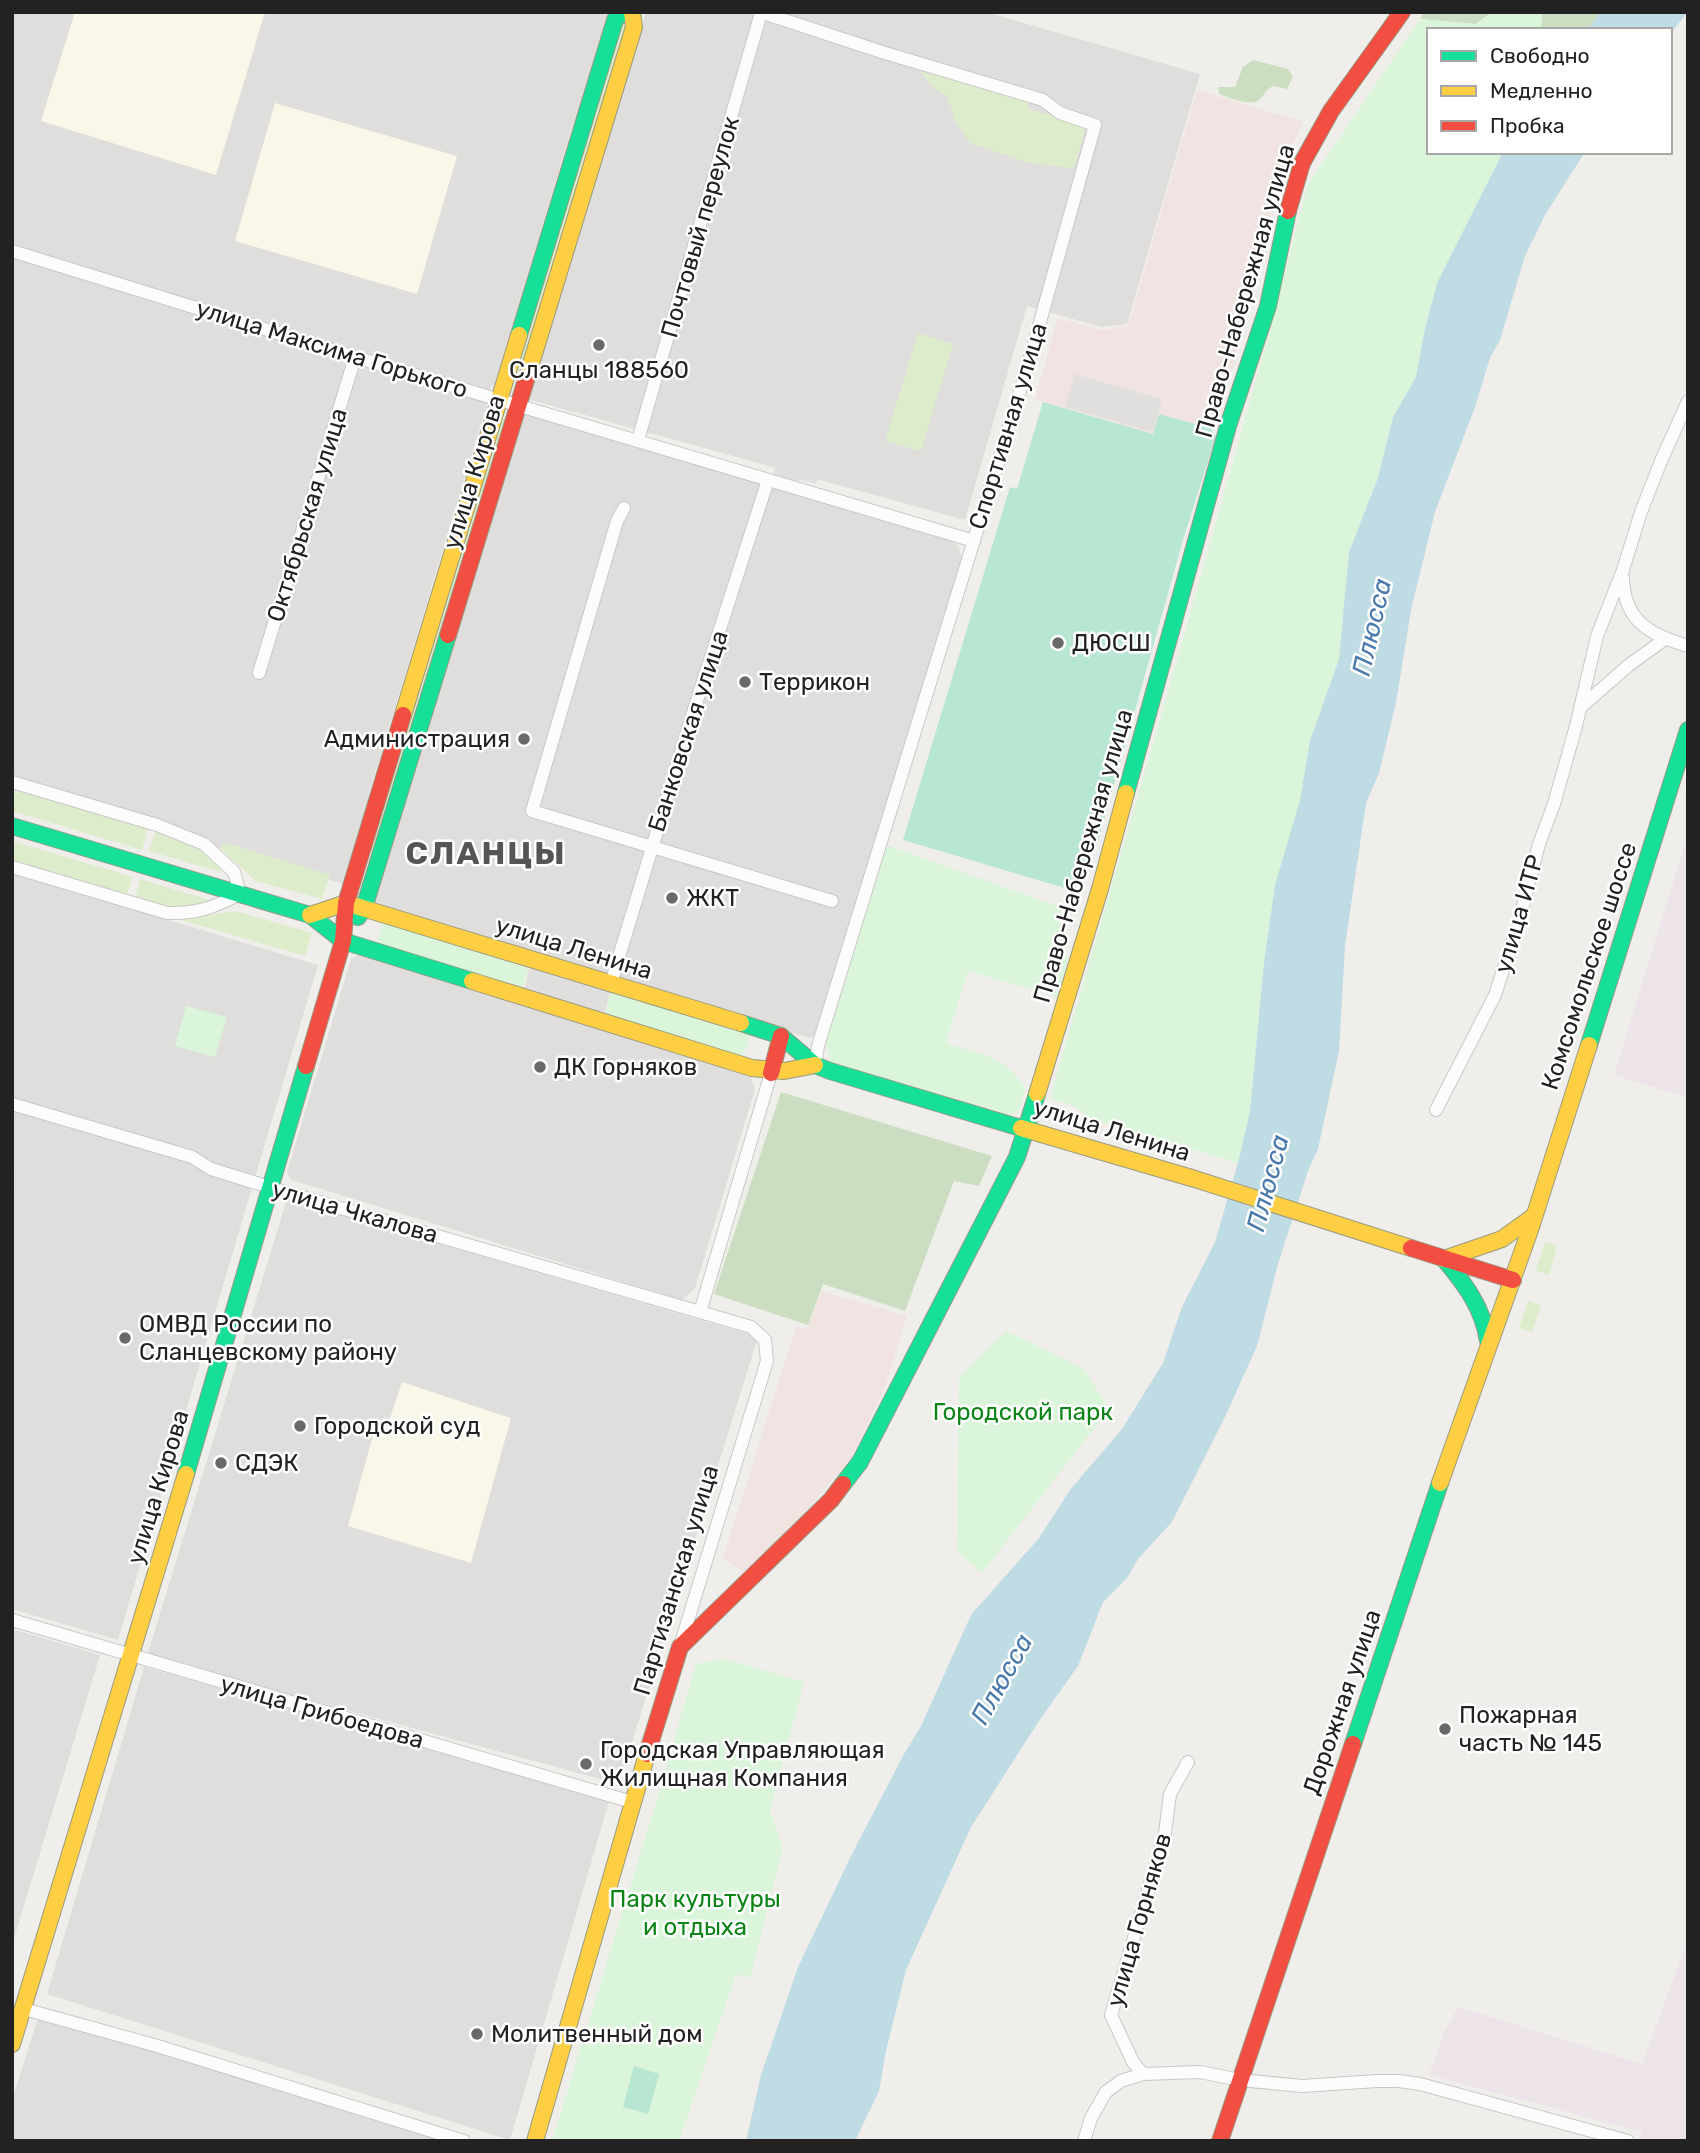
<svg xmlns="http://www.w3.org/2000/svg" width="1700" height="2153" font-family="Rubik,sans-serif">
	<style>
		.residential { fill: #dfdedc }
		.commercial { fill: #f1e3e1 }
		.industrial { fill: #ede4e9 }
		.education { fill: #f8f7e8 }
		.grass { fill: #ddeccb }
		.forest { fill: #cbdec1 }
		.park { fill: #daf5da }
		.pitch { fill: #b7e6d2 }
		.parking { fill: #e0dfde }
		.water { fill: #bfdbe3 }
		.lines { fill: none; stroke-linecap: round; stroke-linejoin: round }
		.street-casing { stroke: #c9c8c7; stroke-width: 14 }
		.fast-casing { stroke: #999a82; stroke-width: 18 }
		.slow-casing { stroke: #999a82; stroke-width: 18 }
		.jam-casing { stroke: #999a82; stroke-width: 18 }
		.street { stroke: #fdfcfc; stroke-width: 12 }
		.fast { stroke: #16e098; stroke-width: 16 }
		.slow { stroke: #ffcf43; stroke-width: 16 }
		.jam { stroke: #f24e42; stroke-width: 16 }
		.poi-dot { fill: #6a6968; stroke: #fff; stroke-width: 2.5 }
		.labels { text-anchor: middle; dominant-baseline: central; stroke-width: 5; stroke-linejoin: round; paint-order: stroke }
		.street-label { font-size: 24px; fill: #222; stroke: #fff }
		.poi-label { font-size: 24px; fill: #222; stroke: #fff; text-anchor: start }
		.park-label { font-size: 24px; fill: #0c8416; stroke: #fff }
		.water-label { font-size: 26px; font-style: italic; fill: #4a7aab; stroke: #fff }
		.district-label { font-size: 32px; font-weight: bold; letter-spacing: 2px; fill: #555; stroke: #fff }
	</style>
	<rect width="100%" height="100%" fill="#f0eeeb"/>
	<!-- residential -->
	<g class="residential">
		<polygon points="12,12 610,12 577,123 573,124 495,384 489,389 487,405 369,793 371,797 344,884 12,788"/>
		<polygon points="646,12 986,12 1200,74 1127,324 1101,327 1027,306 965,520 527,399"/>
		<polygon points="523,413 951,541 958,546 962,558 815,1035 810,1038 531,955 374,905 371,900"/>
		<polygon points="12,873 318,965 118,1640 12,1609"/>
		<polygon points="360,954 749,1072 755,1089 695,1288 682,1300 292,1180 287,1172 351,959"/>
		<polygon points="287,1199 758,1337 619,1784 147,1656"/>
		<polygon points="12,1629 100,1655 12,1945"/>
		<polygon points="144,1667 610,1798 510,2140 47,1994"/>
		<polygon points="39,2015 450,2141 12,2141 12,2100"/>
	</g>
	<!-- commercial -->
	<g class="commercial">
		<polygon points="1197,90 1304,122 1284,161 1221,415 1210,428 1160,414 1153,434 1035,399 1058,318 1102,330 1128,326"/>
		<polygon points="821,1291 907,1316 883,1393 850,1459 796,1523 745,1573 723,1558 796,1327 807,1329"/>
	</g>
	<!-- industrial -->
	<g class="industrial">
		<polygon points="1688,834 1688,1098 1614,1075"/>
		<polygon points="1688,1940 1688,2141 1640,2141 1642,2132 1429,2075 1445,2029 1459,2007 1642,2064"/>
	</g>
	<!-- education -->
	<g class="education">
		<polygon points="75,12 265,12 216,175 41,121"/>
		<polygon points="275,103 457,156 417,294 235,241"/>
		<polygon points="402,1382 511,1418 471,1563 348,1526 376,1424 387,1427"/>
	</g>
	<!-- grass -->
	<g class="grass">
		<polygon points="629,19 522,374 515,372 621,20"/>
		<polygon points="916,67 1028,101 1029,109 1074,122 1085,129 1075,166 1071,168 1030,163 970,143 955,121 948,97 934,88"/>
		<polygon points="918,333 953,344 921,451 885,441"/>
		<polygon points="504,418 506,420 374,853 371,854 368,852 500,419"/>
		<polygon points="12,788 148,829 142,850 12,811"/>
		<path d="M155 832C178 839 208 845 221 868L220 872 149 851Z"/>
		<polygon points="12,841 133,877 127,895 12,861"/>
		<polygon points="223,842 330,875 322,899 256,881 221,849"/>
		<path d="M140 879 209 900C196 918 153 903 135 898Z"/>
		<polygon points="235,911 312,933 305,956 181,920"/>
		<polygon points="1545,1242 1557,1246 1549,1275 1536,1271"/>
		<polygon points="1528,1301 1541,1305 1532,1332 1519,1328"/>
	</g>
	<!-- forest -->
	<g class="forest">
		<polygon points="1424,12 1492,12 1476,24 1420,19"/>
		<polygon points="1542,12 1600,12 1588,30 1541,30"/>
		<path d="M1253 60 1288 69 1293 77 1287 89 1273 86C1266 90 1265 94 1260 99 1251 108 1229 97 1219 94L1218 87H1235L1243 67Z"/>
		<polygon points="781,1092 992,1156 979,1186 954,1181 905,1311 823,1284 808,1325 714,1294"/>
	</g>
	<!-- park -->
	<g class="park">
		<polygon points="1492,12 1542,12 1541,30 1429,30 1429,152 1503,152 1437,283 1424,333 1416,377 1393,417 1378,478 1349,552 1339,659 1310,741 1300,800 1270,928 1264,963 1250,1111 1238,1163 1091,1119 1076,1107 1050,1098 1169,689 1264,352 1308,184 1420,19 1475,24"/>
		<path d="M886 845 1060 907 1068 961 1058 997 968 971 946 1043C982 1057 1003 1052 1025 1088L1020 1109 1011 1115 831 1062 825 1045Z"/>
		<polygon points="384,921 529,965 522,991 376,945"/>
		<polygon points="611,990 751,1033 743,1057 605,1015"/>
		<polygon points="186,1006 227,1017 215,1057 175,1046"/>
		<polygon points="1006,1331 1084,1369 1109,1409 982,1573 957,1552 959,1378"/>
		<polygon points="725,1659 804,1682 770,1811 783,1848 750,1978 736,1974 679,2141 552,2141 655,1806 696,1664"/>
	</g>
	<!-- pitch -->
	<g class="pitch">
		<polygon points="1043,402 1153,434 1159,414 1210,428 1216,436 1183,540 1095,852 1088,850 1075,891 903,840 1010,487 1017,489"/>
		<polygon points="634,2066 659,2074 648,2114 623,2107"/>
	</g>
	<!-- parking -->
	<g class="parking">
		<polygon points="211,256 236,264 228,293 203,286"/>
		<polygon points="1075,374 1162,399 1153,432 1065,407"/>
		<polygon points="778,456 821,469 816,484 800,479 798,486 772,479"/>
		<polygon points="530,965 611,990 604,1015 524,991"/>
		<polygon points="27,1128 47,1135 30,1189 12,1184 12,1174"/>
	</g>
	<!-- water -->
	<g class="water">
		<polygon points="1600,12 1688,12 1670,34 1670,30 1588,30"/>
		<polygon points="1503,152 1585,152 1545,215 1525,256 1500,340 1490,358 1475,407 1435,512 1411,610 1396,703 1379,773 1366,803 1345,946 1339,1051 1318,1149 1308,1171 1278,1264 1257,1346 1224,1419 1172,1522 1138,1559 1127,1578 1103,1602 1078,1666 1039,1721 971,1827 906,1970 886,2051 879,2091 855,2141 746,2141 761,2075 798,1967 852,1854 904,1754 921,1726 971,1615 1039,1538 1070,1490 1122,1429 1163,1363 1182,1307 1215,1242 1238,1163 1250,1111 1264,963 1275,885 1300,800 1310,741 1339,659 1349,552 1378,478 1393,417 1416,377 1424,333 1437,283"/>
	</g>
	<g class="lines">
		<!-- street casing -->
		<g class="street-casing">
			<g id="street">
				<polyline points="760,12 885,53 1043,100 1060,113 1095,125 1028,365 818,1046 815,1065"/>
				<polyline points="12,251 355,357 974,541"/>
				<polyline points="638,440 761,13"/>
				<polyline points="624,508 617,521 532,811 832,901"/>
				<path d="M1623 578C1624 621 1650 635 1688 646"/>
				<polyline points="259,673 355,357"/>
				<polyline points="1581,707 1629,665 1665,639"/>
				<path d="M12 782 157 825 204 844 234 872 240 894C214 907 198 914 167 913L12 867"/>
				<polyline points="611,983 691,719 768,480"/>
				<polyline points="12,1104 192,1157 211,1169 292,1194 700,1312"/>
				<polyline points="1436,1110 1495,995 1519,921 1539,844 1554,804 1576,726 1597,636 1623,570 1641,512 1661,461 1688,401"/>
				<polyline points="12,1620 632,1802"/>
				<polyline points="681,1643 767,1361 765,1340 751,1327 700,1312 771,1073"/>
				<polyline points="24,2009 154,2045 464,2141"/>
				<polyline points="1143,2074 1133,2062 1111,2015 1165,1833 1170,1794 1188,1762"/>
				<polyline points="1084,2141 1091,2118 1106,2092 1121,2081 1143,2074 1200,2072 1240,2080 1302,2086 1377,2081 1399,2081 1420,2084 1628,2141"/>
			</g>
		</g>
		<!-- fast casing -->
		<g class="fast-casing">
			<g id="fast">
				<polyline points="519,335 615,20 622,12"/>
				<polyline points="1126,793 1228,426 1268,306 1288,211"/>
				<polyline points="12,826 310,915 343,941 472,981"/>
				<polyline points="358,917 364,908 448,635"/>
				<polyline points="741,1023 781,1036 815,1065 830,1071 1021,1128"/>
				<polyline points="1589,1045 1688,730"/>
				<path d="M1444 1259C1465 1284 1483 1308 1488 1341"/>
				<polyline points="186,1474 306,1066"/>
				<polyline points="843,1484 860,1462 1017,1157 1037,1094"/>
				<polyline points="1353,1744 1440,1483"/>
			</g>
		</g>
		<!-- slow casing -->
		<g class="slow-casing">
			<g id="slow">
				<polyline points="526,380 634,27 632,12"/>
				<polyline points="403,715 519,335"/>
				<polyline points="310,915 346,903 741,1023"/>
				<polyline points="472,981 752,1068 784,1071 815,1065"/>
				<polyline points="1037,1094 1100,889 1126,793"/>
				<polyline points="1021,1128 1195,1179 1411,1248"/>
				<polyline points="1444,1259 1502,1239 1534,1216"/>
				<polyline points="1440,1483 1530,1230 1589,1045"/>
				<polyline points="12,2044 186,1474"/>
				<polyline points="535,2141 647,1754"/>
			</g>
		</g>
		<!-- jam casing -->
		<g class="jam-casing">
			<g id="jam">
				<polyline points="1288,211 1302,163 1331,111 1402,12"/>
				<polyline points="448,635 526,380"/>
				<polyline points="306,1066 343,941 346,903 403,715"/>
				<polyline points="771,1073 781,1036"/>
				<polyline points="1411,1248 1513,1280"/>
				<polyline points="647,1754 680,1647 831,1500 843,1484"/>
				<polyline points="1220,2141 1353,1744"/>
			</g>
		</g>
		<!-- street -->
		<use href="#street" class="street"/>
		<!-- fast -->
		<use href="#fast" class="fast"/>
		<!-- slow -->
		<use href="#slow" class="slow"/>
		<!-- jam -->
		<use href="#jam" class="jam"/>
	</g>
	<!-- markers -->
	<g class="poi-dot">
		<circle cx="599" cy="345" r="7"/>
		<circle cx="1058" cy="643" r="7"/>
		<circle cx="745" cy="682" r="7"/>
		<circle cx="524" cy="739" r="7"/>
		<circle cx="672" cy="898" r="7"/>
		<circle cx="540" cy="1067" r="7"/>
		<circle cx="125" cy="1338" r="7"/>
		<circle cx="300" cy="1426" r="7"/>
		<circle cx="221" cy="1463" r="7"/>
		<circle cx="1445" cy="1729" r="7"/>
		<circle cx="586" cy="1764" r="7"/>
		<circle cx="477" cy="2034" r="7"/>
	</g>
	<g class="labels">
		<!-- street labels -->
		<g class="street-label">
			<text transform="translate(700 227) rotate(-74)">Почтовый переулок</text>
			<text transform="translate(1245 291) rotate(-74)">Право-Набережная улица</text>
			<text transform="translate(332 349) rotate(17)">улица Максима Горького</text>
			<text transform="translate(1008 426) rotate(-73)">Спортивная улица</text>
			<text transform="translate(474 472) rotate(-73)">улица Кирова</text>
			<text transform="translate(307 515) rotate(-73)">Октябрьская улица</text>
			<text transform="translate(688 731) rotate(-72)">Банковская улица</text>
			<text transform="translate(1083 856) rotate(-74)">Право-Набережная улица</text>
			<text transform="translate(1519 914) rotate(-74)">улица ИТР</text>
			<text transform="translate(574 948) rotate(17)">улица Ленина</text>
			<text transform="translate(1589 966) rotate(-72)">Комсомольское шоссе</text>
			<text transform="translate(1112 1130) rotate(17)">улица Ленина</text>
			<text transform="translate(355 1212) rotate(16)">улица Чкалова</text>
			<text transform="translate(158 1487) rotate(-73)">улица Кирова</text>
			<text transform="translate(676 1580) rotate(-73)">Партизанская улица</text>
			<text transform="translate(1342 1702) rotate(-71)">Дорожная улица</text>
			<text transform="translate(322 1712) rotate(16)">улица Грибоедова</text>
			<text transform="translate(1139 1920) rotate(-74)">улица Горняков</text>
		</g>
		<!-- poi labels -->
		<g class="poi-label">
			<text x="599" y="370" text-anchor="middle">Сланцы 188560</text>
			<text x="1072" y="643">ДЮСШ</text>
			<text x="759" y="682">Террикон</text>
			<text x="510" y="739" text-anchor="end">Администрация</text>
			<text x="686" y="898">ЖКТ</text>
			<text x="554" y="1067">ДК Горняков</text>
			<text x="139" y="1324">ОМВД России по<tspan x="139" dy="28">Сланцевскому району</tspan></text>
			<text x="314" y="1426">Городской суд</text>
			<text x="235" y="1463">СДЭК</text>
			<text x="1459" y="1715">Пожарная<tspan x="1459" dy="28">часть № 145</tspan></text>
			<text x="600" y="1750">Городская Управляющая<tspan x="600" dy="28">Жилищная Компания</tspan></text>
			<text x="491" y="2034">Молитвенный дом</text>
		</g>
		<!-- park labels -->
		<g class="park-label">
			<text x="1023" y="1412">Городской парк</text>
			<text x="695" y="1899">Парк культуры<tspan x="695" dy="28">и отдыха</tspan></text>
		</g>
		<!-- water labels -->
		<g class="water-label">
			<text transform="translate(1372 627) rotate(-77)">Плюсса</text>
			<text transform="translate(1268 1183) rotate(-75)">Плюсса</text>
			<text transform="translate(1002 1679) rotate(-61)">Плюсса</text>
		</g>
		<!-- district labels -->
		<g class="district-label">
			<text x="486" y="853">СЛАНЦЫ</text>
		</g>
	</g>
	<!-- border -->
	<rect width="1700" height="2153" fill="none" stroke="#222222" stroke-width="28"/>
	<!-- legend -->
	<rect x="1427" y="28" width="245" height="126" fill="#ffffff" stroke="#a7a7a7" stroke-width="2"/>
	<rect x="1441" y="51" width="35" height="10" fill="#16e098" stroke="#a7a7a7" stroke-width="2"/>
	<text x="1490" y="63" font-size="21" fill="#222222">Свободно</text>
	<rect x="1441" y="86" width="35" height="10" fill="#ffcf43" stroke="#a7a7a7" stroke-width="2"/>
	<text x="1490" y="98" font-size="21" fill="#222222">Медленно</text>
	<rect x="1441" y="121" width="35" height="10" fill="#f24e42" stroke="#a7a7a7" stroke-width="2"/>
	<text x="1490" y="133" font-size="21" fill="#222222">Пробка</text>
</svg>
